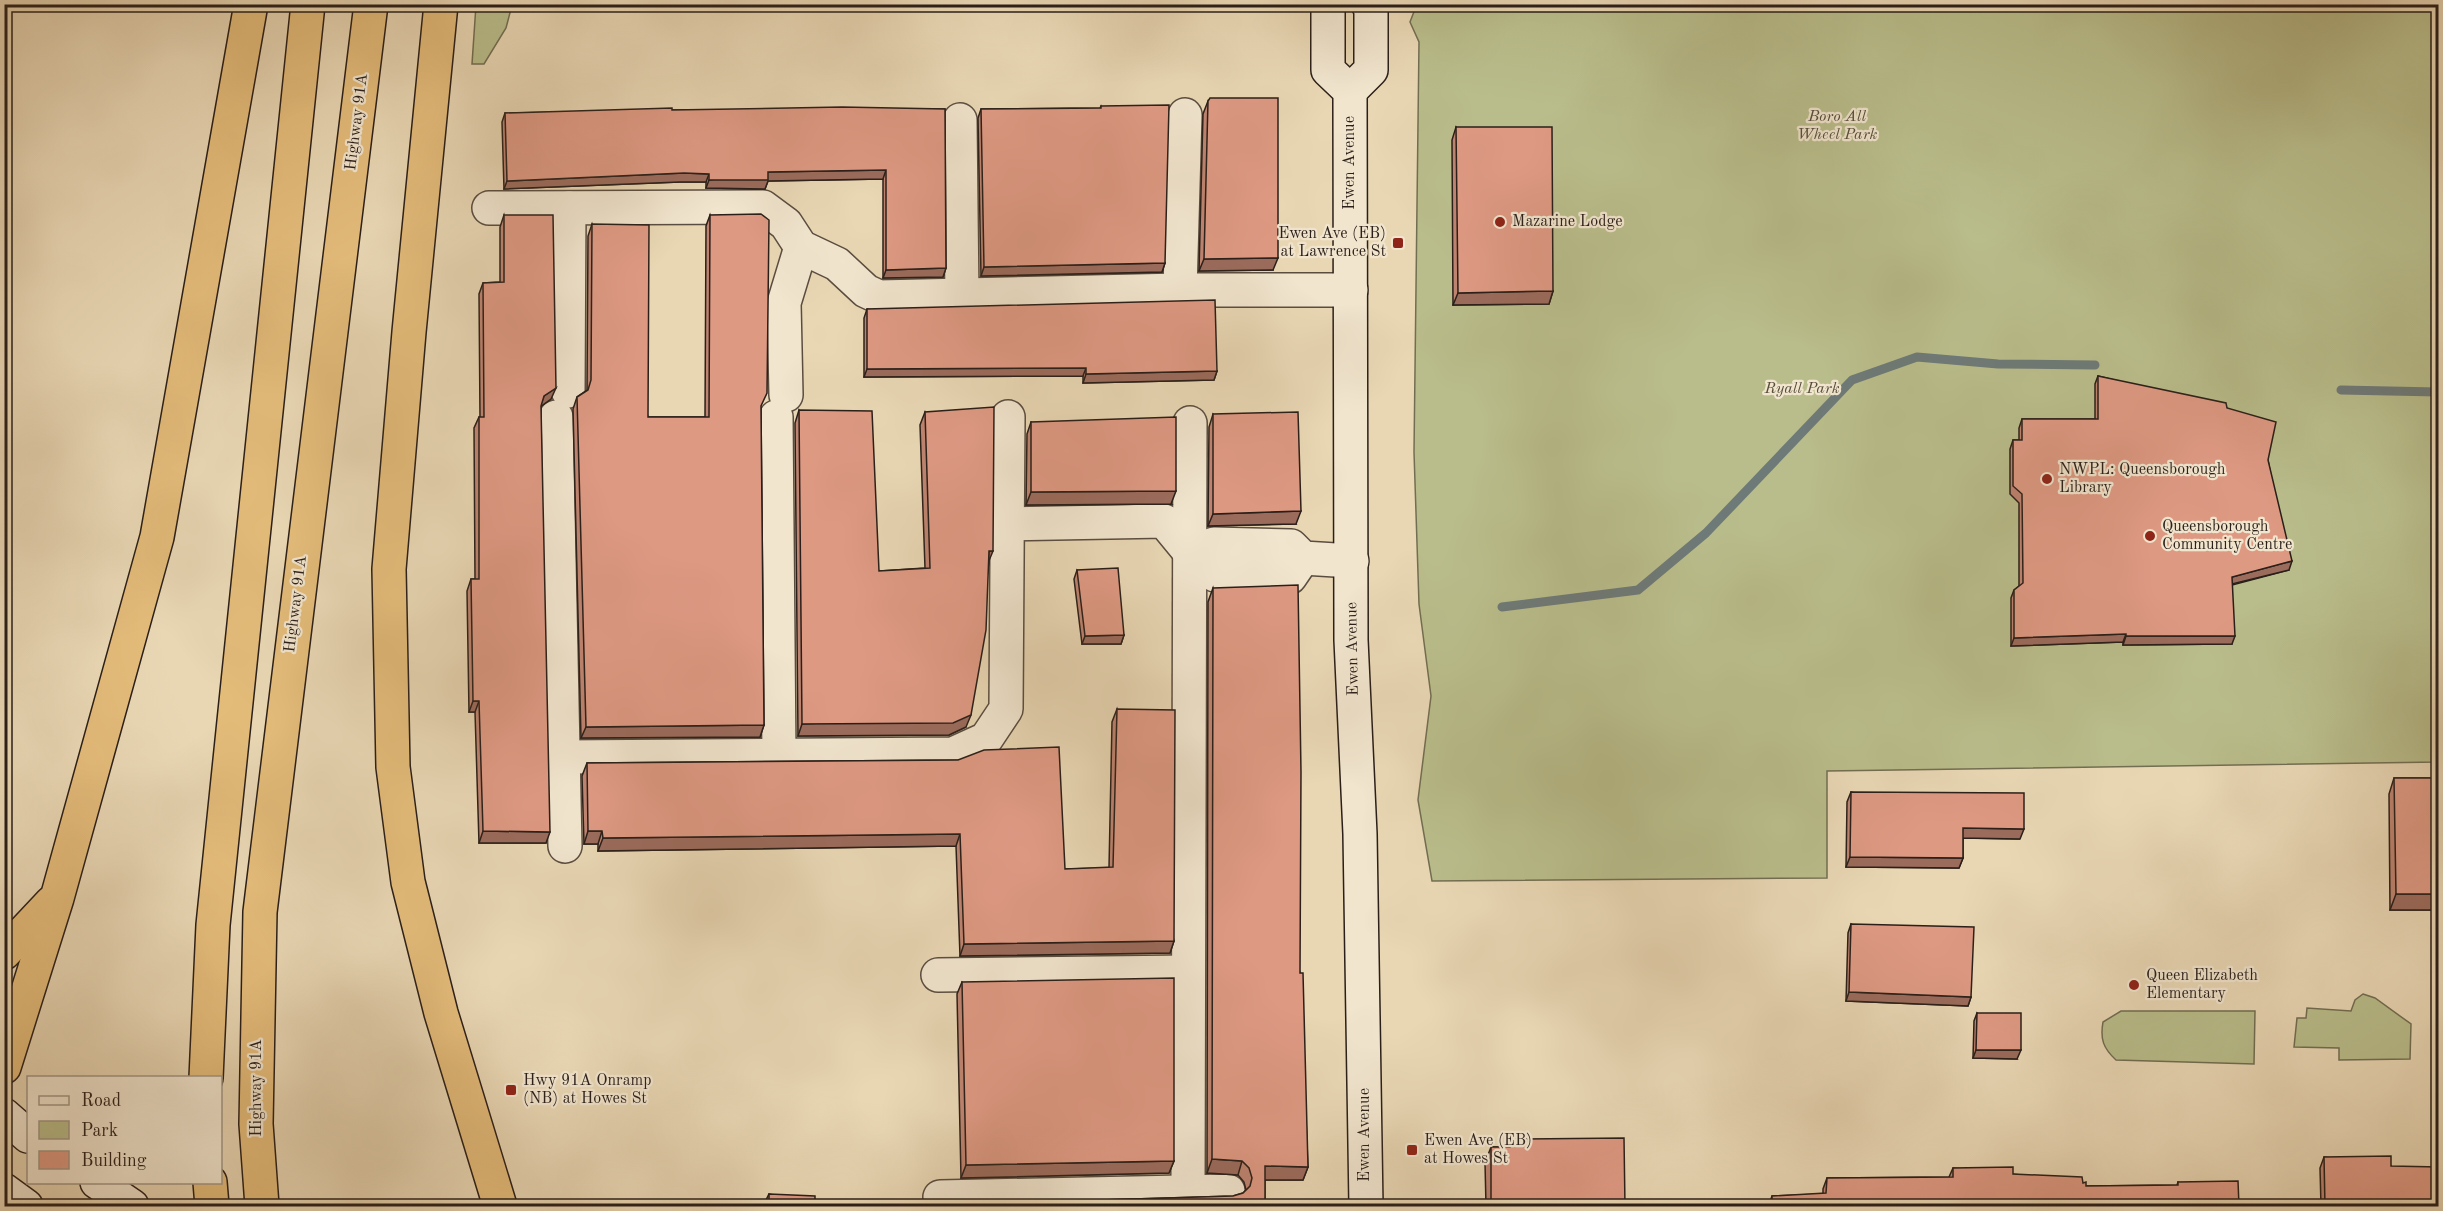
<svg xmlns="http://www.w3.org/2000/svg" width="2443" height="1211" font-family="'Old Standard TT',serif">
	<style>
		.green { fill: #b9bd8b; stroke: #726e52; stroke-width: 1.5 }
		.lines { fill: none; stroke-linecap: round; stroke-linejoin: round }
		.stream { stroke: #6e7a78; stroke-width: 9 }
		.street-casing { stroke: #5a4d40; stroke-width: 36 }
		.secondary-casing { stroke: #2a1f19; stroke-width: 36 }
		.highway-casing { stroke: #2a1f19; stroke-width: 36 }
		.street { stroke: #f1e5ce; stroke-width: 33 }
		.secondary { stroke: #f1e5ce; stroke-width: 33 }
		.highway { stroke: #e4bc7a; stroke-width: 33 }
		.wall { fill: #bf8471; stroke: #2a1f19; stroke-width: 1.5 }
		.shaded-wall { fill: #9b6b5c; stroke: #2a1f19; stroke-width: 1.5 }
		.building { fill: #de9983; stroke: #2a1f19; stroke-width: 1.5 }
		.poi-dot { fill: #8f2418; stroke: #f1e5ce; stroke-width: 2 }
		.labels { text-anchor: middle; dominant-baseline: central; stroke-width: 4.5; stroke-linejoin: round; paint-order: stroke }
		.park-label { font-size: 16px; font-style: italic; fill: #554e3b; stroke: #f1e5ce }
		.street-label { font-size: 16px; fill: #2a1f19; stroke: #f1e5ce }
		.poi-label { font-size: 16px; fill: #2a1f19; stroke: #f1e5ce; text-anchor: start }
	</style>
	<rect width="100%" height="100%" fill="#e9d7b4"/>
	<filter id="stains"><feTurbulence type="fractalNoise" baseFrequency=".00333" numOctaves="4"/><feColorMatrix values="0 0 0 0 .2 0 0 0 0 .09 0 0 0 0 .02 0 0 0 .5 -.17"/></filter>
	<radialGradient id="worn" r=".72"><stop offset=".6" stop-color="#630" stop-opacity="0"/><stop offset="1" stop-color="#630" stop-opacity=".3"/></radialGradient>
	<!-- green -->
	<g class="green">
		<polygon points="1417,4 2438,5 2438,762 1827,771 1827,878 1432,881 1418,800 1431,696 1419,604 1414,452 1419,42 1410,22"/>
		<polygon points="476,5 512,5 506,28 484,64 472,64"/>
		<polygon points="2363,994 2375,998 2411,1024 2410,1059 2339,1060 2339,1048 2294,1047 2297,1018 2306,1018 2307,1008 2351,1011 2355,1000"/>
		<path d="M2121 1011H2255L2254 1064 2116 1060C2103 1048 2100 1039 2103 1022Z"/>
	</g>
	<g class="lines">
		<!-- stream -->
		<g class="stream">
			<polyline points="2341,390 2438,392"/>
			<polyline points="1502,607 1638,590 1706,533 1852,380 1917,357 1998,364 2095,365"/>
		</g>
		<!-- street casing -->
		<g class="street-casing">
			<g id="street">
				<polyline points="960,120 962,297"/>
				<polyline points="489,208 763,207 786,224 801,247 837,264 866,291 879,297 1180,290 1351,290"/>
				<polyline points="1180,290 1185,115"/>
				<polyline points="568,391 569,208"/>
				<polyline points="786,395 784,303 801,247"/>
				<polyline points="556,417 565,846"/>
				<polyline points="776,417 779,755"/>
				<polyline points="1007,524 1164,521 1192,555 1215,575 1290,577 1303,558"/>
				<polyline points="1199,563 1214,544 1291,546 1303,558 1352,561"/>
				<polyline points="563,757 953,754 986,739 1006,709 1008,417"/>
				<polyline points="938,975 1188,972"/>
				<polyline points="1188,1192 1190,423"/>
				<polyline points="940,1197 1228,1191"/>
			</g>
		</g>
		<!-- secondary casing -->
		<g class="secondary-casing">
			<g id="secondary">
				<polyline points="1330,4 1328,9 1328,70 1350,91 1351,640 1360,834 1366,1206"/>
				<polyline points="1350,91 1371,70 1371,9 1368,4"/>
				<polyline points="4,1115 28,1136"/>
				<polyline points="97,1182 132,1206"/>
				<polyline points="4,1190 26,1206"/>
			</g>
		</g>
		<!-- highway casing -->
		<g class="highway-casing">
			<g id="highway">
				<polyline points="441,4 409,332 389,569 393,767 408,882 441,1013 500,1206"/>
				<polyline points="4,953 51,903"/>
				<polyline points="4,1067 57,898 157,537 251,4"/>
				<polyline points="206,1078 213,925 308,4"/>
				<polyline points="210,1182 212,1206"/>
				<polyline points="262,1206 256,1124 260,912 371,4"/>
			</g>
		</g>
		<!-- street -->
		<use href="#street" class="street"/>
		<!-- secondary -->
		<use href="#secondary" class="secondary"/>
		<!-- highway -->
		<use href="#highway" class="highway"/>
	</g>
	<!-- wall -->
	<g class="wall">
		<polygon points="1208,101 1273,270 1199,271 1203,114"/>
		<polygon points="1101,106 1165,263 1162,272 981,276 978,118 981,109 1100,108"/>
		<polygon points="945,109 946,268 943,277 883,278 883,179 768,181 765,189 706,188 706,182 680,182 504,189 502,122 505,113 672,110"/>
		<polygon points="1456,127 1553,291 1549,304 1453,305 1452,140"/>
		<polygon points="504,215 551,399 541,406 546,843 479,843 475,712 469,712 467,591 471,579 475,579 474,428 479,417 480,417 479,294 483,283 500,282 500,227"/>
		<polygon points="710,215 761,408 764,725 760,737 581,738 573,409 577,397 587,390 588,236 592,224 648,417 705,417 706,226"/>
		<polygon points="867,309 1217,371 1214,380 1083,383 1083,376 864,377 864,318"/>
		<polygon points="2098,376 2227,408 2268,460 2289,570 2232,585 2232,644 2123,645 2123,642 2011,646 2011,598 2014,590 2019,586 2019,503 2010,494 2010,449 2013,440 2019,440 2019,428 2022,419 2095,419 2095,384"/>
		<polygon points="799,410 879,571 925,568 920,425 925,412 989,562 966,727 949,735 798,736 795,423"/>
		<polygon points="1213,414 1296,524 1208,526 1209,427"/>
		<polygon points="1031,422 1171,504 1026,505 1027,434"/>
		<polygon points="1077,570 1124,635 1121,644 1082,644 1074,579"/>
		<polygon points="1213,588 1300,973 1308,1167 1303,1180 1265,1180 1265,1206 960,1206 961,1204 1233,1196 1243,1193 1246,1190 1244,1182 1238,1175 1207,1173 1208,602"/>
		<polygon points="1117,709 1174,941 1170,953 960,956 956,846 598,851 598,844 584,844 582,776 587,763 958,760 1065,869 1109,868 1112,722"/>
		<polygon points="2394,778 2439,778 2439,936 2432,936 2432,910 2390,910 2389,794"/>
		<polygon points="1851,792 2020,839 1963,838 1963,858 1959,868 1846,867 1847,802"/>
		<polygon points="1851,924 1971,997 1968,1006 1846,1001 1848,933"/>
		<polygon points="962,982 1174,1161 1169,1173 961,1178 957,994"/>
		<polygon points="1977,1013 2017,1059 1973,1058 1974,1021"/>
		<polygon points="1510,1139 1625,1206 1486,1206 1485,1163 1491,1147 1507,1147"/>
		<polygon points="2324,1157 2391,1166 2439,1206 2321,1206 2320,1168"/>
		<polygon points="1953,1168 2013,1174 2083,1183 2086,1186 2177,1185 2178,1182 2239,1206 1769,1205 1772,1196 1823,1194 1823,1189 1827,1178 1949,1177"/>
		<polygon points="769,1194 815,1206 765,1206 765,1202"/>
	</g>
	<!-- shaded-wall -->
	<g class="shaded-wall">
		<polygon points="886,170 883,179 768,181 765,189 706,188 709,180 768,172"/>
		<polygon points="684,173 709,174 706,182 680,182 504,189 507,181"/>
		<polygon points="1278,258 1273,270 1199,271 1204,259"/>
		<polygon points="1165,263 1162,272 981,276 984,267"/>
		<polygon points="946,268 943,277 883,278 886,270"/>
		<polygon points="1553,291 1549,304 1453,305 1458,293"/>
		<polygon points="1086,368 1083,376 864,377 867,369"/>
		<polygon points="1217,371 1214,380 1083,383 1086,374"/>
		<polygon points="556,388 551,399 540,407 544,396"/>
		<polygon points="1176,491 1171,504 1026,505 1031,492"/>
		<polygon points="1301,511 1296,524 1208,526 1213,514"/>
		<polygon points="989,551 993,551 988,563"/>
		<polygon points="2292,561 2289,570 2228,585 2232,577"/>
		<polygon points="2126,634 2123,642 2011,646 2014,638"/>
		<polygon points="1124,635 1121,644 1082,644 1085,636"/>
		<polygon points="2126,636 2235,636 2232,644 2123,645"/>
		<polygon points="473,701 479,701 475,712 469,712"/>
		<polygon points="971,715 966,727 949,735 798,736 802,724"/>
		<polygon points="764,725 760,737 581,738 586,727"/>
		<polygon points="1963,828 2024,829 2020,839 1959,838"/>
		<polygon points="483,831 550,832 546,843 479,843"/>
		<polygon points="588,831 602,831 598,844 584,844"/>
		<polygon points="960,834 956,846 598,851 603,838"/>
		<polygon points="1850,857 1963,858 1959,868 1846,867"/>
		<polygon points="2396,894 2438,894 2432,910 2390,910"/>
		<polygon points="2438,920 2439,936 2432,936"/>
		<polygon points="1174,941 1170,953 960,956 964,944"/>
		<polygon points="1849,992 1971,997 1968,1006 1846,1001"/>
		<polygon points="1976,1050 2021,1050 2017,1059 1973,1058"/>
		<polygon points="1212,1159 1242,1161 1238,1175 1207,1173"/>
		<polygon points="1174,1161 1169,1173 961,1178 966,1165"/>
		<polygon points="1265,1166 1308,1167 1303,1180 1260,1180"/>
	</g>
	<!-- building -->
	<g class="building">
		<polygon points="1210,98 1278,98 1278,258 1204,259 1208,101"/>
		<polygon points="1169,105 1165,263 984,267 981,109 1101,108 1101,106"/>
		<polygon points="842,107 945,109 946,268 886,270 886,170 768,172 768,180 709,180 709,174 684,173 507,181 505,113 672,108 672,110"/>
		<polygon points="1456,127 1552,127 1553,291 1458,293"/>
		<polygon points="761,214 769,220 767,393 761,406 764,725 586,727 577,397 588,390 591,380 592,224 649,225 648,417 709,417 710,215"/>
		<polygon points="504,215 553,215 556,388 544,396 541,406 550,832 483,831 479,701 473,701 471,579 479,579 479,417 484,417 483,283 504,282"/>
		<polygon points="1215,300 1217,371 1086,374 1086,368 867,369 867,309"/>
		<polygon points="2098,376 2226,403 2227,408 2276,422 2268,460 2292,561 2232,577 2235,636 2126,636 2126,634 2014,638 2014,590 2023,583 2022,494 2013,486 2013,440 2022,440 2022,419 2098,419"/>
		<polygon points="994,407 993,551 989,551 986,630 971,715 953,723 802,724 799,410 872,411 879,571 930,568 925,412"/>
		<polygon points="1298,412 1301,511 1213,514 1213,414"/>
		<polygon points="1176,417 1176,491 1031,492 1031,422"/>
		<polygon points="1118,568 1124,635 1085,636 1077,570"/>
		<polygon points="1298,585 1301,772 1300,973 1303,973 1308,1167 1265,1166 1265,1206 961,1206 961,1204 1233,1196 1243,1193 1250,1186 1252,1178 1249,1168 1242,1161 1212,1159 1213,588"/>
		<polygon points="1117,709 1175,710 1174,941 964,944 960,834 603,838 602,831 588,831 587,763 958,760 984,750 1059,747 1065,869 1113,867"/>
		<polygon points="2394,778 2439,778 2439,920 2438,894 2396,894"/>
		<polygon points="1851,792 2024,793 2024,829 1963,828 1963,858 1850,857"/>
		<polygon points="1851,924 1974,927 1971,997 1849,992"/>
		<polygon points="1174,978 1174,1161 966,1165 962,982"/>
		<polygon points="1977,1013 2021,1013 2021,1050 1976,1050"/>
		<polygon points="1624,1138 1625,1206 1491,1206 1491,1147 1510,1147 1510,1139"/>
		<polygon points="2391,1156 2391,1166 2439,1167 2439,1206 2325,1206 2324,1157"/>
		<polygon points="2013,1167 2013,1174 2082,1177 2083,1183 2086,1182 2086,1186 2178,1185 2178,1182 2238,1181 2239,1206 1740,1206 1772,1205 1772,1196 1826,1193 1827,1178 1953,1177 1953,1168"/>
		<polygon points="769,1194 815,1196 815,1206 769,1206"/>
	</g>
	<!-- markers -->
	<g class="poi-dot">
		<circle cx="1500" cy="222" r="6"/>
		<rect x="1392" y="237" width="12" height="12" rx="3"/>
		<circle cx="2047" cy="479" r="6"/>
		<circle cx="2150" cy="536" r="6"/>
		<circle cx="2134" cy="985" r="6"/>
		<rect x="505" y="1084" width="12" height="12" rx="3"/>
		<rect x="1406" y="1144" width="12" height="12" rx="3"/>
	</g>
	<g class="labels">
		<!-- park labels -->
		<g class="park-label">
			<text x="1837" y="117">Boro All<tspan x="1837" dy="18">Wheel Park</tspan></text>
			<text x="1802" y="389">Ryall Park</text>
		</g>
		<!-- street labels -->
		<g class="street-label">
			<text transform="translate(357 122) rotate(-83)">Highway 91A</text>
			<text transform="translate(1350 163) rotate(-90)">Ewen Avenue</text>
			<text transform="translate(296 604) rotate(-83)">Highway 91A</text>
			<text transform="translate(1353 649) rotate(-91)">Ewen Avenue</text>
			<text transform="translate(257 1088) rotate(-90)">Highway 91A</text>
			<text transform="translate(1365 1135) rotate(-90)">Ewen Avenue</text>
		</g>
		<!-- poi labels -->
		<g class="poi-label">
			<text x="1512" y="222">Mazarine Lodge</text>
			<text x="1386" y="234" text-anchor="end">Ewen Ave (EB)<tspan x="1386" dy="18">at Lawrence St</tspan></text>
			<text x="2059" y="470">NWPL: Queensborough<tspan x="2059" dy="18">Library</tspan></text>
			<text x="2162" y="527">Queensborough<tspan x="2162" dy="18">Community Centre</tspan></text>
			<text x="2146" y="976">Queen Elizabeth<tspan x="2146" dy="18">Elementary</tspan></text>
			<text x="523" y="1081">Hwy 91A Onramp<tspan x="523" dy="18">(NB) at Howes St</tspan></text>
			<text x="1424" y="1141">Ewen Ave (EB)<tspan x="1424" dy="18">at Howes St</tspan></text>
		</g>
	</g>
	<!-- margin -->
	<rect width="2443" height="1211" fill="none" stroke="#e9d7b4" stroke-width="24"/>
	<rect x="6" y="6" width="2431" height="1199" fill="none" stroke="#2a1f19" stroke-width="3"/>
	<rect x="12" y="12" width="2419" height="1187" fill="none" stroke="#2a1f19" stroke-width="1.5"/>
	<!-- legend -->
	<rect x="27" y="1076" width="195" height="108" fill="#f1e5ce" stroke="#a19686" stroke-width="1.5"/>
	<rect x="39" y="1096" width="30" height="9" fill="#f1e5ce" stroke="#a19686" stroke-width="1.5"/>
	<text x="81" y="1106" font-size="18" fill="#2a1f19">Road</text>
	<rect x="39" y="1121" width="30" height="18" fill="#b9bd8b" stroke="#a19686" stroke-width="1.5"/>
	<text x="81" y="1136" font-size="18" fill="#2a1f19">Park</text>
	<rect x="39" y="1151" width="30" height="18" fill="#de9983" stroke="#a19686" stroke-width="1.5"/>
	<text x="81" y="1166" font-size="18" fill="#2a1f19">Building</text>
	<rect width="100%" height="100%" filter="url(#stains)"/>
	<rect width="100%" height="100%" fill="url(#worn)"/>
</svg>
